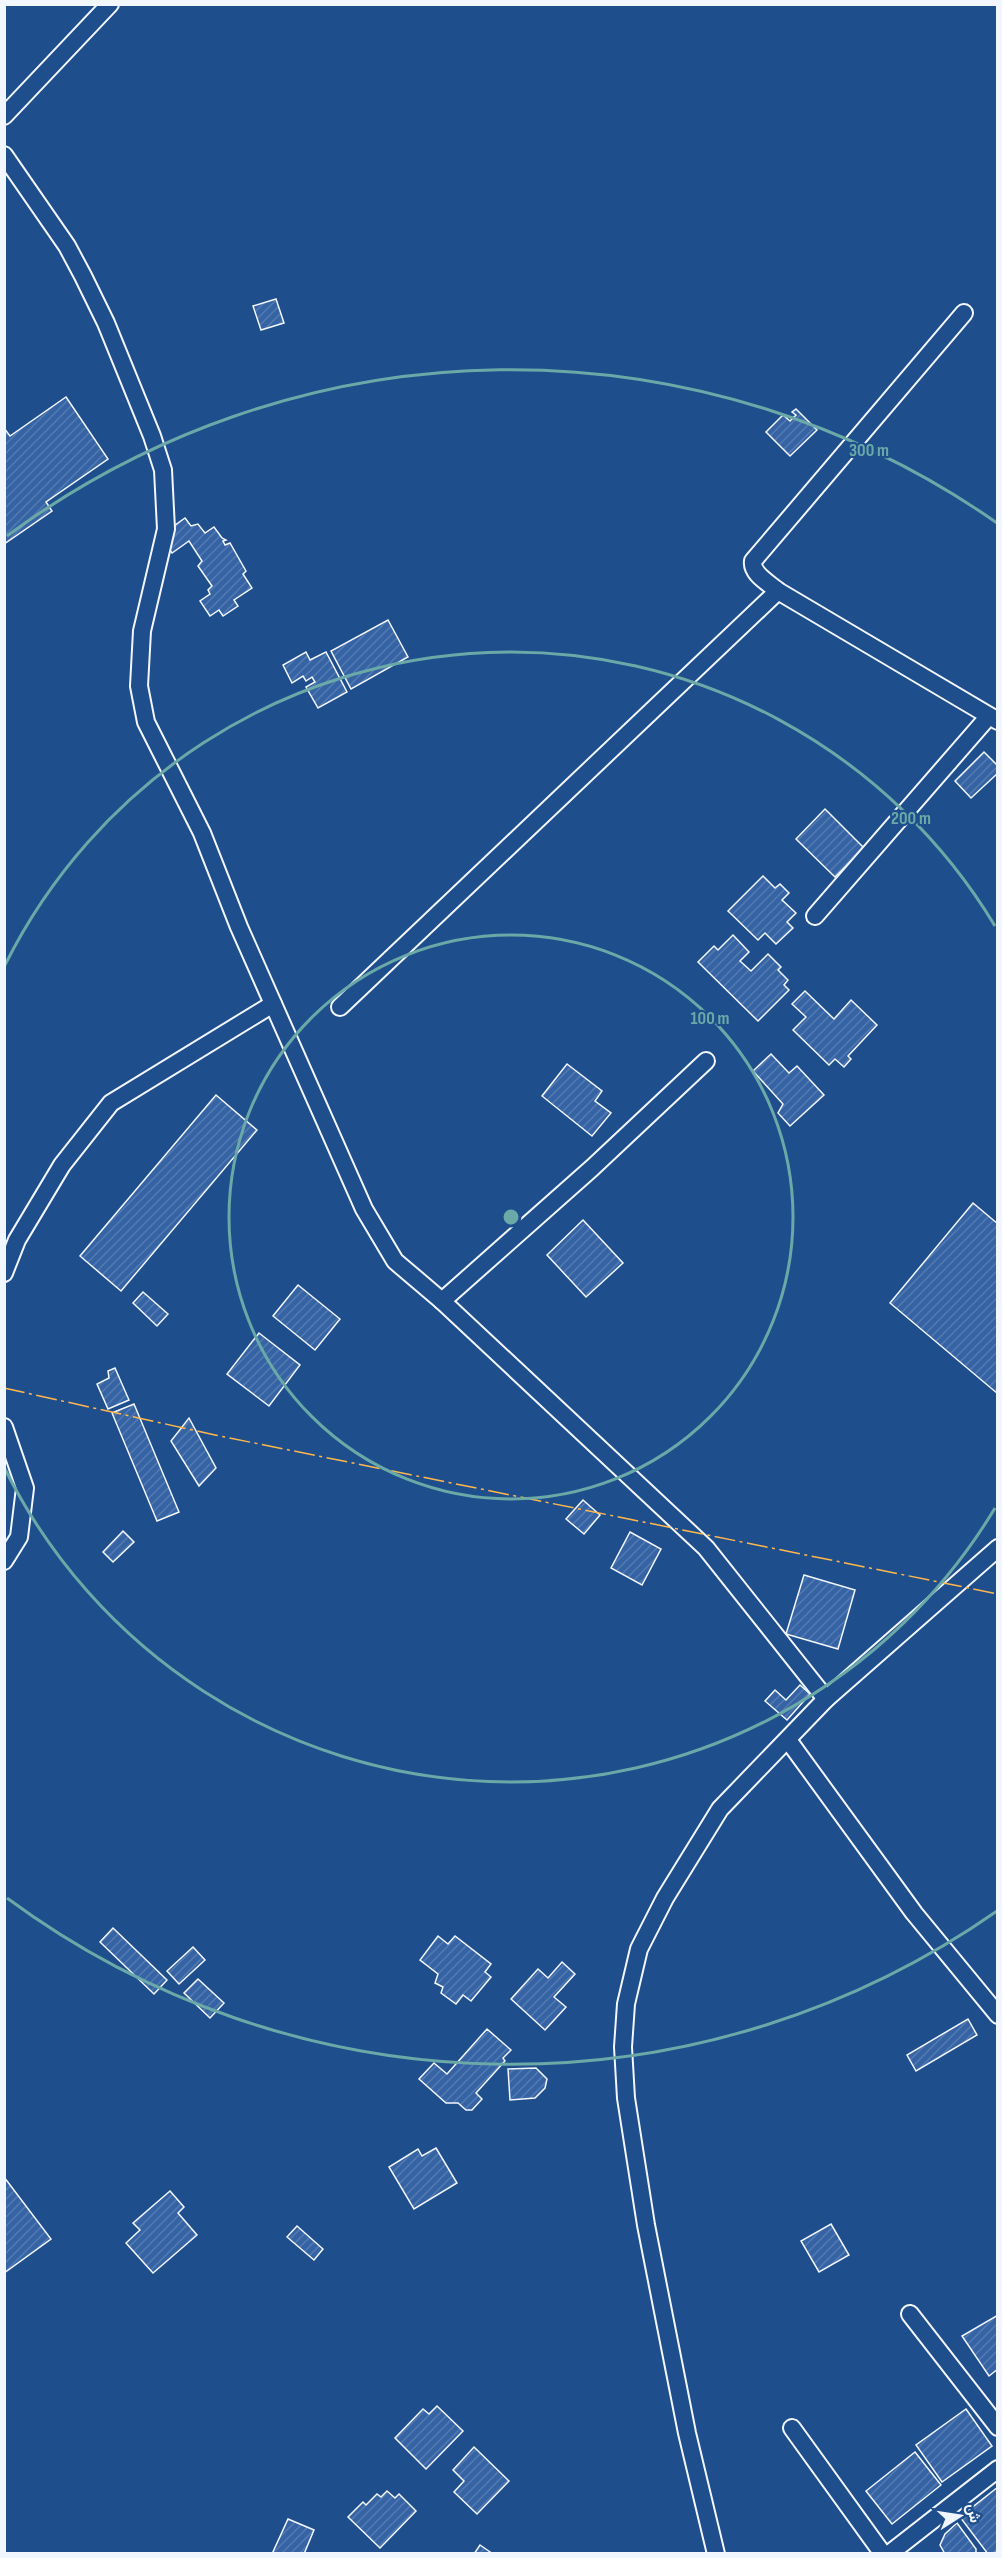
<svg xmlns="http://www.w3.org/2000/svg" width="1002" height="2558" font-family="'Sofia Sans Condensed',Vazirmatn,sans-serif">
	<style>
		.building { fill: url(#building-hatch); stroke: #f2f6ff; stroke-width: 1.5 }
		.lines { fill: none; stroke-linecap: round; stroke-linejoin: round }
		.street-casing { stroke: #f2f6ff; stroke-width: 20 }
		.street { stroke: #1f4e8c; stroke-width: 16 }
		.power { stroke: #ffb74d; stroke-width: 1.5; stroke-dasharray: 21 4.5 3 4.5; stroke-linecap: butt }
		.ring { fill: none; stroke: #6aa9a8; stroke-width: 3 }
		.centre { fill: #6aa9a8; stroke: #1f4e8c; stroke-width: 3 }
		.ring-label { font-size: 18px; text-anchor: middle; font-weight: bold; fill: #6aa9a8; stroke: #1f4e8c; stroke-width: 4.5; stroke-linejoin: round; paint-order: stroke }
	</style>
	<defs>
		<pattern id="building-hatch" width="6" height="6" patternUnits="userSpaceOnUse" patternTransform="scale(1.5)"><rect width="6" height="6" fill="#3563a3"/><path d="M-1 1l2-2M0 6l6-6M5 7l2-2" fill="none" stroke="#537ab1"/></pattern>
	</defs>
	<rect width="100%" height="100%" fill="#1f4e8c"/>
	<!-- building -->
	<g class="building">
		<polygon points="276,299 284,323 261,330 253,306"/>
		<polygon points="66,397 108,459 46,502 52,511 4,544 4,428 10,436"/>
		<polygon points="796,409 817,430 790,456 766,432 783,415 790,421 796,415 792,412"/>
		<polygon points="185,518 191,526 198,524 205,533 214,527 222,538 226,540 223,541 225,545 230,543 246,571 243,574 252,588 234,600 238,606 223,616 219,610 210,616 200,601 210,594 208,590 212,586 198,566 202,561 189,541 172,553 165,543 167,531"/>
		<polygon points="388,620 408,657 351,689 331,651"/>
		<polygon points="306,652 310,660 326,652 347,692 318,708 306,687 315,682 312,677 306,681 303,676 292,683 283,665"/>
		<polygon points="984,752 998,766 998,773 971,798 955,781"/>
		<polygon points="825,809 864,848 835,877 796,839"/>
		<polygon points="763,876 775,888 780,884 789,893 782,900 796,913 787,922 793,928 776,944 765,933 758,940 728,911"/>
		<polygon points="733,935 749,952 740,961 751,971 768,954 781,967 778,970 788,980 784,985 789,990 758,1021 698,962 714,946 718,950"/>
		<polygon points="805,991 834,1019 851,1000 877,1025 848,1056 851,1059 844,1067 835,1059 829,1065 793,1030 806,1017 792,1004"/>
		<polygon points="771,1054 789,1073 797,1066 824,1095 790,1126 778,1113 783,1104 753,1071"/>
		<polygon points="567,1064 602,1091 595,1101 611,1113 592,1136 542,1096"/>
		<polygon points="216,1095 257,1130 121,1291 80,1256"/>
		<polygon points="973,1203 998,1224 998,1394 890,1303"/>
		<polygon points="583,1220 623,1263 586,1297 547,1255"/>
		<polygon points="298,1285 340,1319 315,1350 273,1316"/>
		<polygon points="143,1292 168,1314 157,1326 133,1303"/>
		<polygon points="259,1333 300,1365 269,1406 227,1374"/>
		<polygon points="115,1368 129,1400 108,1409 97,1384 109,1378 108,1371"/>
		<polygon points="134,1404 179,1512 157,1521 112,1413"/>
		<polygon points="189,1418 216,1468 199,1486 171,1441"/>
		<polygon points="583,1500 600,1515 584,1534 566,1519"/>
		<polygon points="123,1531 134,1542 113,1562 103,1552"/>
		<polygon points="630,1532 661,1549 642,1585 611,1568"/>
		<polygon points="804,1575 855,1590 838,1649 786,1634"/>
		<polygon points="800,1685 810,1694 787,1720 765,1701 775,1690 786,1700"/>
		<polygon points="113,1928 167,1980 154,1994 100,1942"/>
		<polygon points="438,1936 448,1944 455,1936 491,1964 485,1972 491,1977 471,2001 463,1995 456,2004 441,1993 443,1987 435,1983 438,1974 420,1960"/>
		<polygon points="193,1947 205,1960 179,1984 167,1971"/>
		<polygon points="562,1962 575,1974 554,1997 566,2007 545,2030 511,1999 538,1969 548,1978"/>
		<polygon points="198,1979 224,2003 210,2018 184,1993"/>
		<polygon points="968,2019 977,2035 916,2071 907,2055"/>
		<polygon points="487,2029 511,2050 503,2058 505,2061 476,2093 482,2099 472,2110 466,2110 458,2103 446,2103 419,2079 434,2063 447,2074"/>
		<polygon points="536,2068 547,2079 545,2088 535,2098 510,2100 508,2069"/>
		<polygon points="436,2148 457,2183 414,2209 389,2167 418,2149 422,2156"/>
		<polygon points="4,2177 51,2239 4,2273"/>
		<polygon points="170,2191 184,2207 178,2213 197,2235 153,2273 126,2243 140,2230 133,2223"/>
		<polygon points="831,2224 849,2255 819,2272 801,2241"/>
		<polygon points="297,2226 323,2249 314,2260 287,2237"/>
		<polygon points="998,2315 998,2369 989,2376 962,2336"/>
		<polygon points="437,2406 463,2431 426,2469 395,2438 423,2409 429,2414"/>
		<polygon points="966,2409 992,2446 942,2482 916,2445"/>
		<polygon points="474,2447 509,2481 477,2514 454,2492 464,2481 453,2470"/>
		<polygon points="915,2452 941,2485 892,2524 866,2491"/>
		<polygon points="998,2487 998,2552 988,2554 960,2517"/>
		<polygon points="387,2491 395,2498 399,2494 416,2511 380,2548 348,2517 363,2502 366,2505 377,2494 381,2497"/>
		<polygon points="288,2519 314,2530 304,2554 272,2554"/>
		<polygon points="957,2523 976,2549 976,2554 945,2554 940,2545 945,2534"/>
		<polygon points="480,2545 493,2554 474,2554"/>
	</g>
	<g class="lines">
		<!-- street casing -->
		<g class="street-casing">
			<g id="street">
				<polyline points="4,116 110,4"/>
				<polyline points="4,155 67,246 83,276 106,323 152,436 163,470 166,529 142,631 139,686 146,722 202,833 239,927 364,1209 395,1261 442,1301 706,1548 826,1699"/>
				<path d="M964 313 753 561C751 574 769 583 778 591L998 721"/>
				<polyline points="815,916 989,716"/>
				<polyline points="340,1007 778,591"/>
				<polyline points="4,1273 17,1240 62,1165 111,1103 273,1004"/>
				<polyline points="442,1301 592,1168 706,1061"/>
				<polyline points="4,1427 25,1488 19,1537 4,1561"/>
				<polyline points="788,1740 914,1913 998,2015"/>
				<polyline points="910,2314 998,2427"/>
				<polyline points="792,2428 883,2554"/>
				<polyline points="716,2554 687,2433 646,2225 626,2098 623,2047 626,2004 639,1949 665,1898 720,1809 826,1699 998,1548"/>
				<polyline points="889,2554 998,2469"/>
			</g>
		</g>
		<!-- street -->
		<use href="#street" class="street"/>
		<!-- power -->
		<polyline class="power" points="4,1388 215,1435 998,1594"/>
	</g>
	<!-- distance rings -->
	<g class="ring">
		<circle cx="511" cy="1217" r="282"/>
		<path d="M995 1508A565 565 0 0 1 5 1469M5 965A565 565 0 0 1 995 926"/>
		<path d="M997 1911A847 847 0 0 1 7 1898M7 536A847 847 0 0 1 997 523"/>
	</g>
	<circle cx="511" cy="1217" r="9" class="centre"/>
	<g class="ring-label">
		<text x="869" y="456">300 m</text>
		<text x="911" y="824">200 m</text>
		<text x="710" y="1024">100 m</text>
	</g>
	<!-- border -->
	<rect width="1002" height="2558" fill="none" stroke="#f2f6ff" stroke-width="12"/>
	<!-- north arrow -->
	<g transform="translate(960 2516) rotate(78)" stroke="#1f4e8c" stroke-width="4.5" paint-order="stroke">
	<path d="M0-4.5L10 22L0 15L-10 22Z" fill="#f2f6ff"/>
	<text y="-9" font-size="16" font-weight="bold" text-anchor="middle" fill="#f2f6ff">ش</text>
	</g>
</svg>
